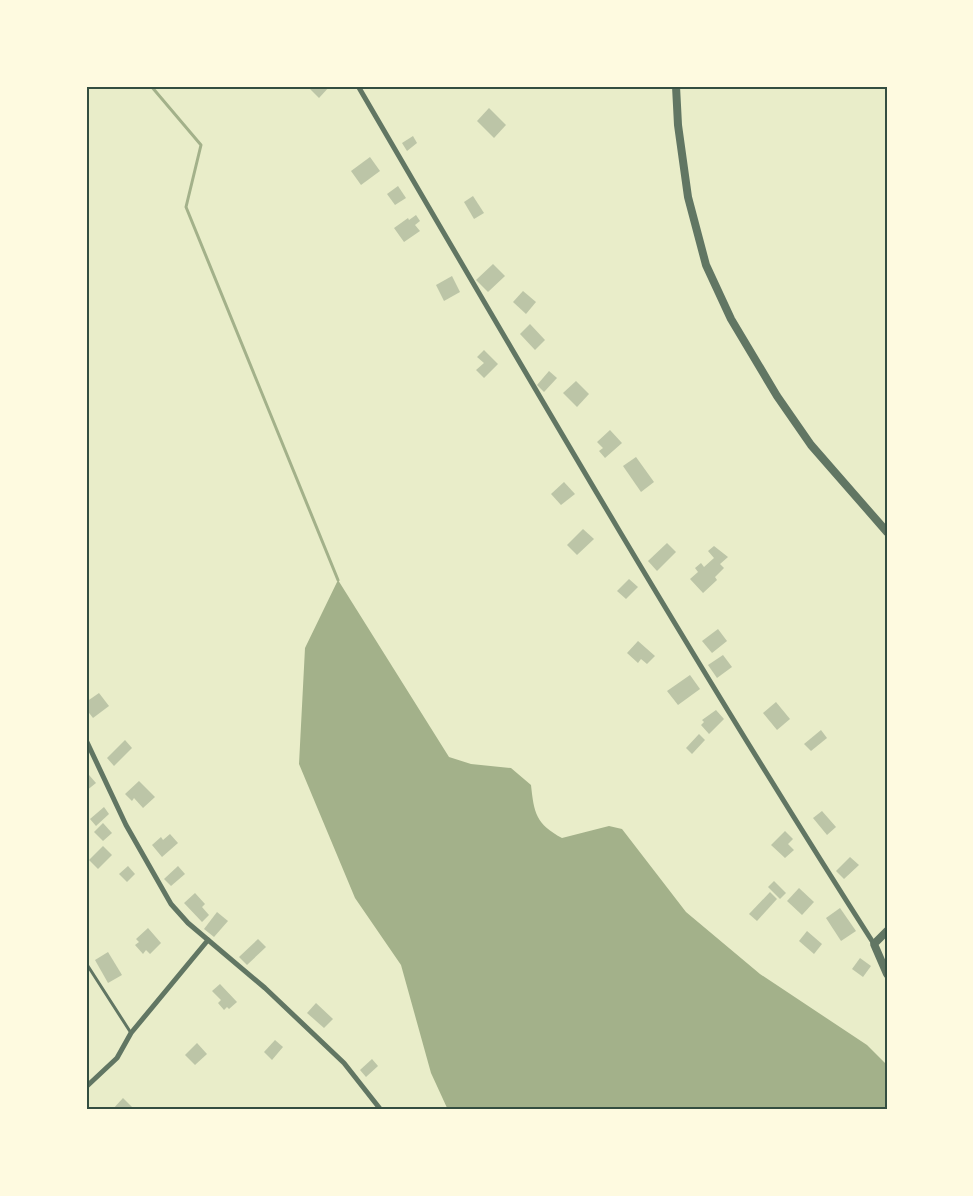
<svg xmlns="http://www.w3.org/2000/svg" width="973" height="1196" font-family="Overpass,sans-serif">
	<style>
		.water { fill: #a3b18a }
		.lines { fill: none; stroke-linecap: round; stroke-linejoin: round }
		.stream { stroke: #a3b18a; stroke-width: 3 }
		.building { fill: #bcc5a7 }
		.service { stroke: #617663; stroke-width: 3 }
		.minor { stroke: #617663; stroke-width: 5 }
		.tertiary { stroke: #617663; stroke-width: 8 }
		.neatline { fill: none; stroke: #344e41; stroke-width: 2 }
	</style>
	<rect width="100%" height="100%" fill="#e9edc9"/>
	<!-- water -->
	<path class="water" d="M338 580 449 757 471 764 511 768 531 785C534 813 536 824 562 838L609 826 622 829 686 912 760 974 867 1045 887 1065V1110H448L431 1073 401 965 355 898 299 764 305 648Z"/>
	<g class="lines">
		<!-- stream -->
		<polyline class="stream" points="151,86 201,145 186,207 338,580"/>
	</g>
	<!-- building -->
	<g class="building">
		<polygon points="307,86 330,86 319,98"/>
		<polygon points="489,108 506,125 494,138 477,121"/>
		<polygon points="413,136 417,143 407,151 402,143"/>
		<polygon points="370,157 380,171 361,185 351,171"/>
		<polygon points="398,186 406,198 395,205 387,194"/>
		<polygon points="473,196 484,213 474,219 464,202"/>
		<polygon points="416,215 420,221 415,225 420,231 404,242 394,228 408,218 409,220"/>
		<polygon points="493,264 505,276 488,292 476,280"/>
		<polygon points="452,276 460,292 444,301 436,285"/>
		<polygon points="523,291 536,302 526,314 513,302"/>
		<polygon points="530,324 545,340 535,350 520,334"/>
		<polygon points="484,350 498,364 484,378 476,370 484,363 477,357"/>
		<polygon points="549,371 557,378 544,392 537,385"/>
		<polygon points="576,381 589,394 577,407 563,393"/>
		<polygon points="610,430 622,443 605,458 599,451 603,448 597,442"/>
		<polygon points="636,457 654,482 641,492 623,466"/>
		<polygon points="564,482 575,494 561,505 551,494"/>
		<polygon points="583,529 594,539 577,555 567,545"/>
		<polygon points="667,543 676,552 657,571 648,561"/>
		<polygon points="714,546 728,557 720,564 724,568 715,577 717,580 703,593 690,579 698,572 695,568 701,563 704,567 714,558 708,551"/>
		<polygon points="629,579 638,587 626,599 617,591"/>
		<polygon points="718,629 727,641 712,653 702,641"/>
		<polygon points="638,641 655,656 647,664 641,659 638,663 627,653"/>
		<polygon points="723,655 732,667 717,678 708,665"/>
		<polygon points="690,675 700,689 678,705 667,691"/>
		<polygon points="99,693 109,706 93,718 86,709 86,702"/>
		<polygon points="776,702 790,719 777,730 763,713"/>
		<polygon points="716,710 724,719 709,734 701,725 704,722 702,720"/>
		<polygon points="821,730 827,738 811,751 804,744"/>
		<polygon points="699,734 705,740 692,754 686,748"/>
		<polygon points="125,740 132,748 114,766 107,758"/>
		<polygon points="89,775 96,783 86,791 86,777"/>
		<polygon points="139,781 155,797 143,808 134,798 132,801 125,794"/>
		<polygon points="104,807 109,814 96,826 90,819"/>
		<polygon points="822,811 836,827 827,835 813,818"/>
		<polygon points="103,823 112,833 103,841 94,832"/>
		<polygon points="785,831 793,839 788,844 794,850 785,858 771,845"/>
		<polygon points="170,834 178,843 162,857 152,845 161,837 163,840"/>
		<polygon points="103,846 112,855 98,869 89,860"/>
		<polygon points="850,857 859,865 844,879 836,871"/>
		<polygon points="128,866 135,874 127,882 119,874"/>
		<polygon points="178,866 185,874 171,886 164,879"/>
		<polygon points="774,881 786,893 780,899 768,887"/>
		<polygon points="799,888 814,902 802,915 787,901"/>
		<polygon points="770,892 777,899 757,921 749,914"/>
		<polygon points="195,893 205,904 202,907 209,915 202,922 184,903"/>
		<polygon points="840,908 856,931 841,941 826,918"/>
		<polygon points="217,912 228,921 214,937 204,929"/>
		<polygon points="148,928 161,943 150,954 146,950 143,954 135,945 139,942 136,939"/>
		<polygon points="807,931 822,944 814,954 799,941"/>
		<polygon points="258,939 266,947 247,965 239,957"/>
		<polygon points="108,952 122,975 108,983 95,960"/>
		<polygon points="860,958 871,966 863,977 852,969"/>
		<polygon points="220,984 237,1002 229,1009 227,1007 224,1010 218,1003 221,1000 212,991"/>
		<polygon points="316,1003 333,1019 324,1028 307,1013"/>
		<polygon points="275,1040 283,1047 272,1060 264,1052"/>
		<polygon points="197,1043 207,1054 195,1065 185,1055"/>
		<polygon points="372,1059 378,1066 366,1077 360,1070"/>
		<polygon points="123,1098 135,1110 112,1110"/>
	</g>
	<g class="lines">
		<!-- service -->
		<polyline class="service" points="86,963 131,1033"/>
		<!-- minor -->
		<g class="minor">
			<path d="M358 86C526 374 694 663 874 944"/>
			<polyline points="86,740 126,825 171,904 188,923 265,988 344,1063 381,1110"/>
			<polyline points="86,1087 117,1058 131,1033 208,940"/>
		</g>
		<!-- tertiary -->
		<g class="tertiary">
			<polyline points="676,86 678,125 688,197 706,265 731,319 777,396 811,445 887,532"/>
			<polyline points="887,931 874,944 887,974"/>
		</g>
	</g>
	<!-- border -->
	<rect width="973" height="1196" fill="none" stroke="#fefae0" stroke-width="175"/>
	<rect x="88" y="88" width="798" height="1020" class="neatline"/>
</svg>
